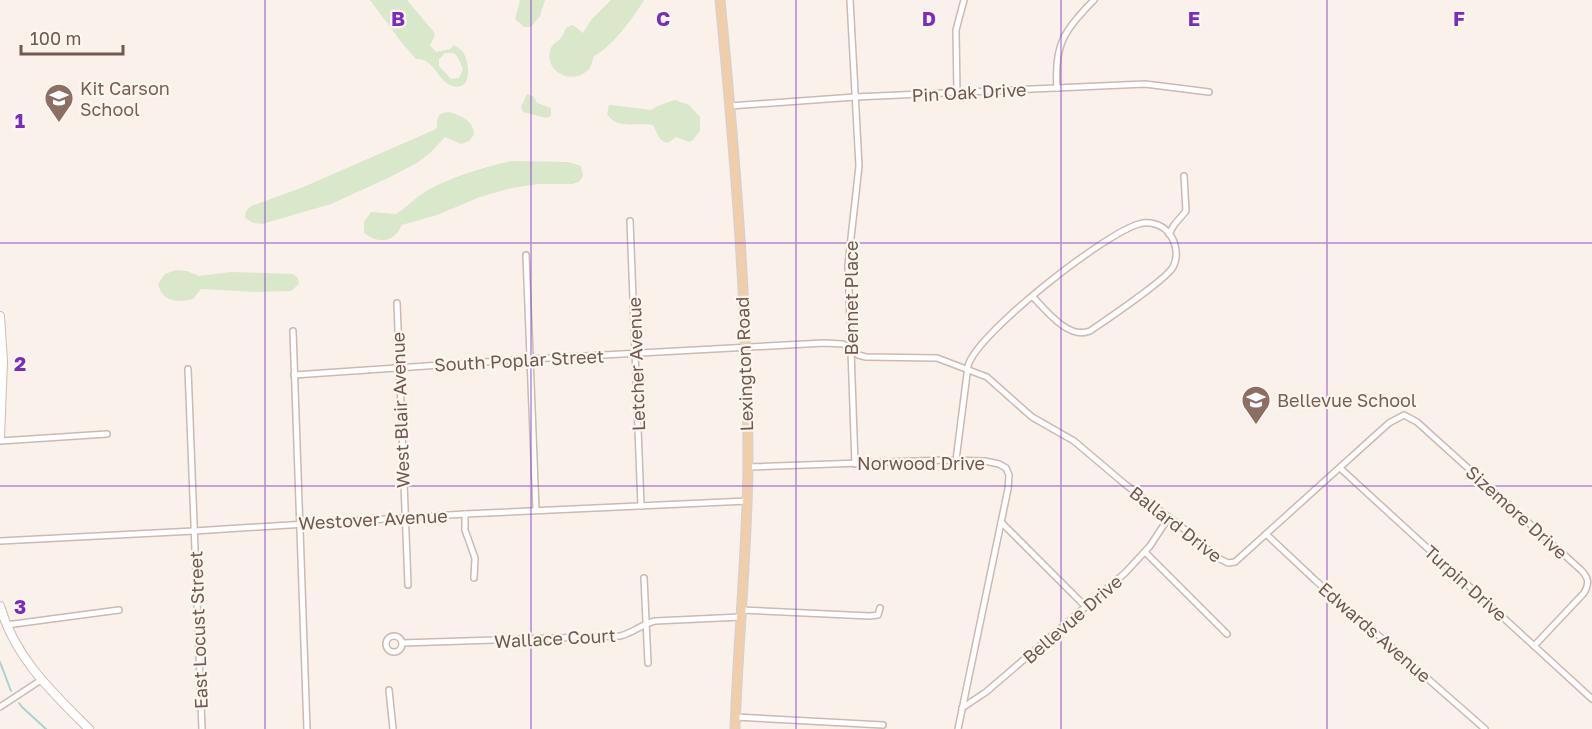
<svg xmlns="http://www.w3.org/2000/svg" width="1592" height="729" font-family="'Golos Text',sans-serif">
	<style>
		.green { fill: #d9e7ca; fill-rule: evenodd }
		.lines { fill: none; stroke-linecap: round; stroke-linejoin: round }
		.stream { stroke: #a8d2d3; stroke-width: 2 }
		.minor-casing { stroke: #ccb9b1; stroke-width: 8 }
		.secondary-casing { stroke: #d0bbb2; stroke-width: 10 }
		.primary-casing { stroke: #d8d0ce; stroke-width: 11 }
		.minor { stroke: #fff; stroke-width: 5 }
		.secondary { stroke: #fff; stroke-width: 8 }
		.primary { stroke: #f1ceaa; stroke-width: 8 }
		.grid { fill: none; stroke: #7b2cbf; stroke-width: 1.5; stroke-opacity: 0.55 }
		.labels { text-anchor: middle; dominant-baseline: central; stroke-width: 4.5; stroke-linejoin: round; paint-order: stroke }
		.education-label { font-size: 18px; fill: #785e54; stroke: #fdf7f0; text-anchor: start }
		.street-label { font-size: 18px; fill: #735850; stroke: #fdf7f0 }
		.grid-label { font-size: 20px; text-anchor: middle; font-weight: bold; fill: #7b2cbf; stroke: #fdf7f0; stroke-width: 4.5; stroke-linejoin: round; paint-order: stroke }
	</style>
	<rect width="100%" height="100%" fill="#faf2ea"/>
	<!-- green -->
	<g class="green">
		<path d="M370 0H407L433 31 435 35 430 45 436 52 450 49 454 45C458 48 462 50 464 54 470 65 472 91 453 86 436 81 435 58 416 59L402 43ZM445 53H454L458 58 463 69 459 78 451 79 439 66V59Z"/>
		<polygon points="520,0 545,0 540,16 531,27 524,27 515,19"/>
		<path d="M611 0H644C633 18 613 46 594 56 592 60 592 65 589 69 573 87 542 71 551 48 554 42 558 42 561 38 566 32 563 27 573 25L583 33 591 20Z"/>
		<polygon points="527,94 534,97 537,103 551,108 551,116 546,118 523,112 521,107"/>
		<path d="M675 100 689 105 700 117V131L692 141 689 142 676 137 668 143C657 140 658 133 653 125 637 122 617 130 607 114L609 105H611L651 110C660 104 666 103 675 100Z"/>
		<path d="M449 112C461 116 474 120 474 135L469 141 461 144 445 137 431 152 417 163 388 178 331 204 262 224 253 223 245 218 246 211 251 206 301 188 434 130 437 128C437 118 437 113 449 112Z"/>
		<path d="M512 161 568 162 581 166 583 176 579 182 572 184H538L512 188 480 197 437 215 402 225C394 242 380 245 364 233V222L371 212 396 214C404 209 411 202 419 196 440 180 486 166 512 161Z"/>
		<path d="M176 270 187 271 199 276 231 272 293 274 298 278 299 284 291 291 255 292 201 289 193 299C178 303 162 302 158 284L165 274Z"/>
	</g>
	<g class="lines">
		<!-- stream -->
		<g class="stream">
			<polyline points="0,662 11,691"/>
			<polyline points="19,703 22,707 46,729"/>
		</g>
		<!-- minor casing -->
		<g class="minor-casing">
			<g id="minor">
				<polyline points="850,0 859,166 848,265 855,464"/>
				<path d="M1057 88C1054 45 1064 30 1094 0"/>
				<polyline points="957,93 956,30 964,0"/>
				<polyline points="730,106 855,97 1145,84 1209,92"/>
				<polyline points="630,221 641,506"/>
				<polyline points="1169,234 1174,225 1186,211 1184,176"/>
				<polyline points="526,255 536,510"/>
				<polyline points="397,303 408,585"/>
				<polyline points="293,331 307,729"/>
				<polyline points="188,369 202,729"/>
				<path d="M294 375 530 359 824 343 843 344 858 355 866 357 937 358 987 377 1032 417 1074 441 1126 485 1188 532 1218 558 1228 563 1235 562 1389 423 1404 415 1417 422 1581 570C1588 577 1590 583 1584 593L1534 646"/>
				<polyline points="0,441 107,434"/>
				<path d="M956 460 968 366C976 334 1105 233 1139 224 1149 221 1161 224 1168 232 1176 241 1179 256 1173 267 1166 280 1106 320 1090 331 1068 340 1046 310 1032 296"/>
				<polyline points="748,467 945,460 985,461 999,464 1006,468 1009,475 1008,489 958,729"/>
				<polyline points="1340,468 1592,699"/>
				<polyline points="465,514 465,530 475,558 474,578"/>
				<polyline points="1001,522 1086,607"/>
				<polyline points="1266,534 1315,580 1485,729"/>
				<polyline points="0,541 194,531 465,514 747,501"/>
				<polyline points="1145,552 1227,634"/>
				<polyline points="644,578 648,663"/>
				<polyline points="741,610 870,616 878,615 880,608"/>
				<polyline points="6,625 119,610"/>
				<circle cx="394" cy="644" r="8"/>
				<path d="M402 643 620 636C633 633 642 624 655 621L741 617"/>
				<polyline points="389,690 393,729"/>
				<polyline points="0,707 41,680"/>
				<polyline points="962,708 986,692 1125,573 1150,546 1169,517"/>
				<polyline points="735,717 883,725"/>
			</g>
		</g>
		<!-- secondary casing -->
		<g class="secondary-casing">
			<g id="secondary">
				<polyline points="0,316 3,361 0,437"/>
				<path d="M0 606C15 658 52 692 89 729"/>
			</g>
		</g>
		<!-- primary casing -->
		<g class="primary-casing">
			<path id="primary" d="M720 0C735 155 748 311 748 466 747 554 738 641 735 729"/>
		</g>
		<!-- minor -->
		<use href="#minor" class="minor"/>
		<!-- secondary -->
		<use href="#secondary" class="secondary"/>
		<!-- primary -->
		<use href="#primary" class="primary"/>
	</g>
	<!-- grid -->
	<path class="grid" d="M265 0V729M531 0V729M796 0V729M1061 0V729M1327 0V729M0 243H1592M0 486H1592"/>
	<!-- icons -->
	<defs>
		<g id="school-pin" transform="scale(1.5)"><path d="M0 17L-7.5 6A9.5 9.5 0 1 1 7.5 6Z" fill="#8d6e63" stroke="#fdf7f0"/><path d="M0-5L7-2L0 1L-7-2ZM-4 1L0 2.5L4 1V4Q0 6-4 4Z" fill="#fff"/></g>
	</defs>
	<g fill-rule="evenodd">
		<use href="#school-pin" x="59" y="98"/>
		<use href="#school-pin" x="1256" y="400"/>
	</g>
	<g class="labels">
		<!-- education labels -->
		<g class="education-label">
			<text x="80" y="88">Kit Carson<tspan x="80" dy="21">School</tspan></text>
			<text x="1277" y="400">Bellevue School</text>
		</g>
		<!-- street labels -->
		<g class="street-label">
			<text transform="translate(969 92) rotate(-3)">Pin Oak Drive</text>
			<text transform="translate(851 298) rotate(-90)">Bennet Place</text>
			<text transform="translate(519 360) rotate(-3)">South Poplar Street</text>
			<text transform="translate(636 364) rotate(-92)">Letcher Avenue</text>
			<text transform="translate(744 364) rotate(-92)">Lexington Road</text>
			<text transform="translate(400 410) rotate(-92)">West Blair Avenue</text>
			<text x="921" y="463">Norwood Drive</text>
			<text transform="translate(1517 512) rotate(42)">Sizemore Drive</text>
			<text transform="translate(373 519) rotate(-3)">Westover Avenue</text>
			<text transform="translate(1176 524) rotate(38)">Ballard Drive</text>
			<text transform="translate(1466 583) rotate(42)">Turpin Drive</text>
			<text transform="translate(1072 619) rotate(-41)">Bellevue Drive</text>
			<text transform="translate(198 630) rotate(-92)">East Locust Street</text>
			<text transform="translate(1375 632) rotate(41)">Edwards Avenue</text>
			<text transform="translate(555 638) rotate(-3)">Wallace Court</text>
		</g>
	</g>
	<g class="grid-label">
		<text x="398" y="26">B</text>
		<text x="663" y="26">C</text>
		<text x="929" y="26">D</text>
		<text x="1194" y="26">E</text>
		<text x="1459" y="26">F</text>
		<text x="20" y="128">1</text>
		<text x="20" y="371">2</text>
		<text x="20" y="614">3</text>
	</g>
	<!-- scale -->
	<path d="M21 45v9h102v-9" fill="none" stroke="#735850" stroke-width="3"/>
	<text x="30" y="45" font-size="18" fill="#735850" stroke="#fdf7f0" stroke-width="4.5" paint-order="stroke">100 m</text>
</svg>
